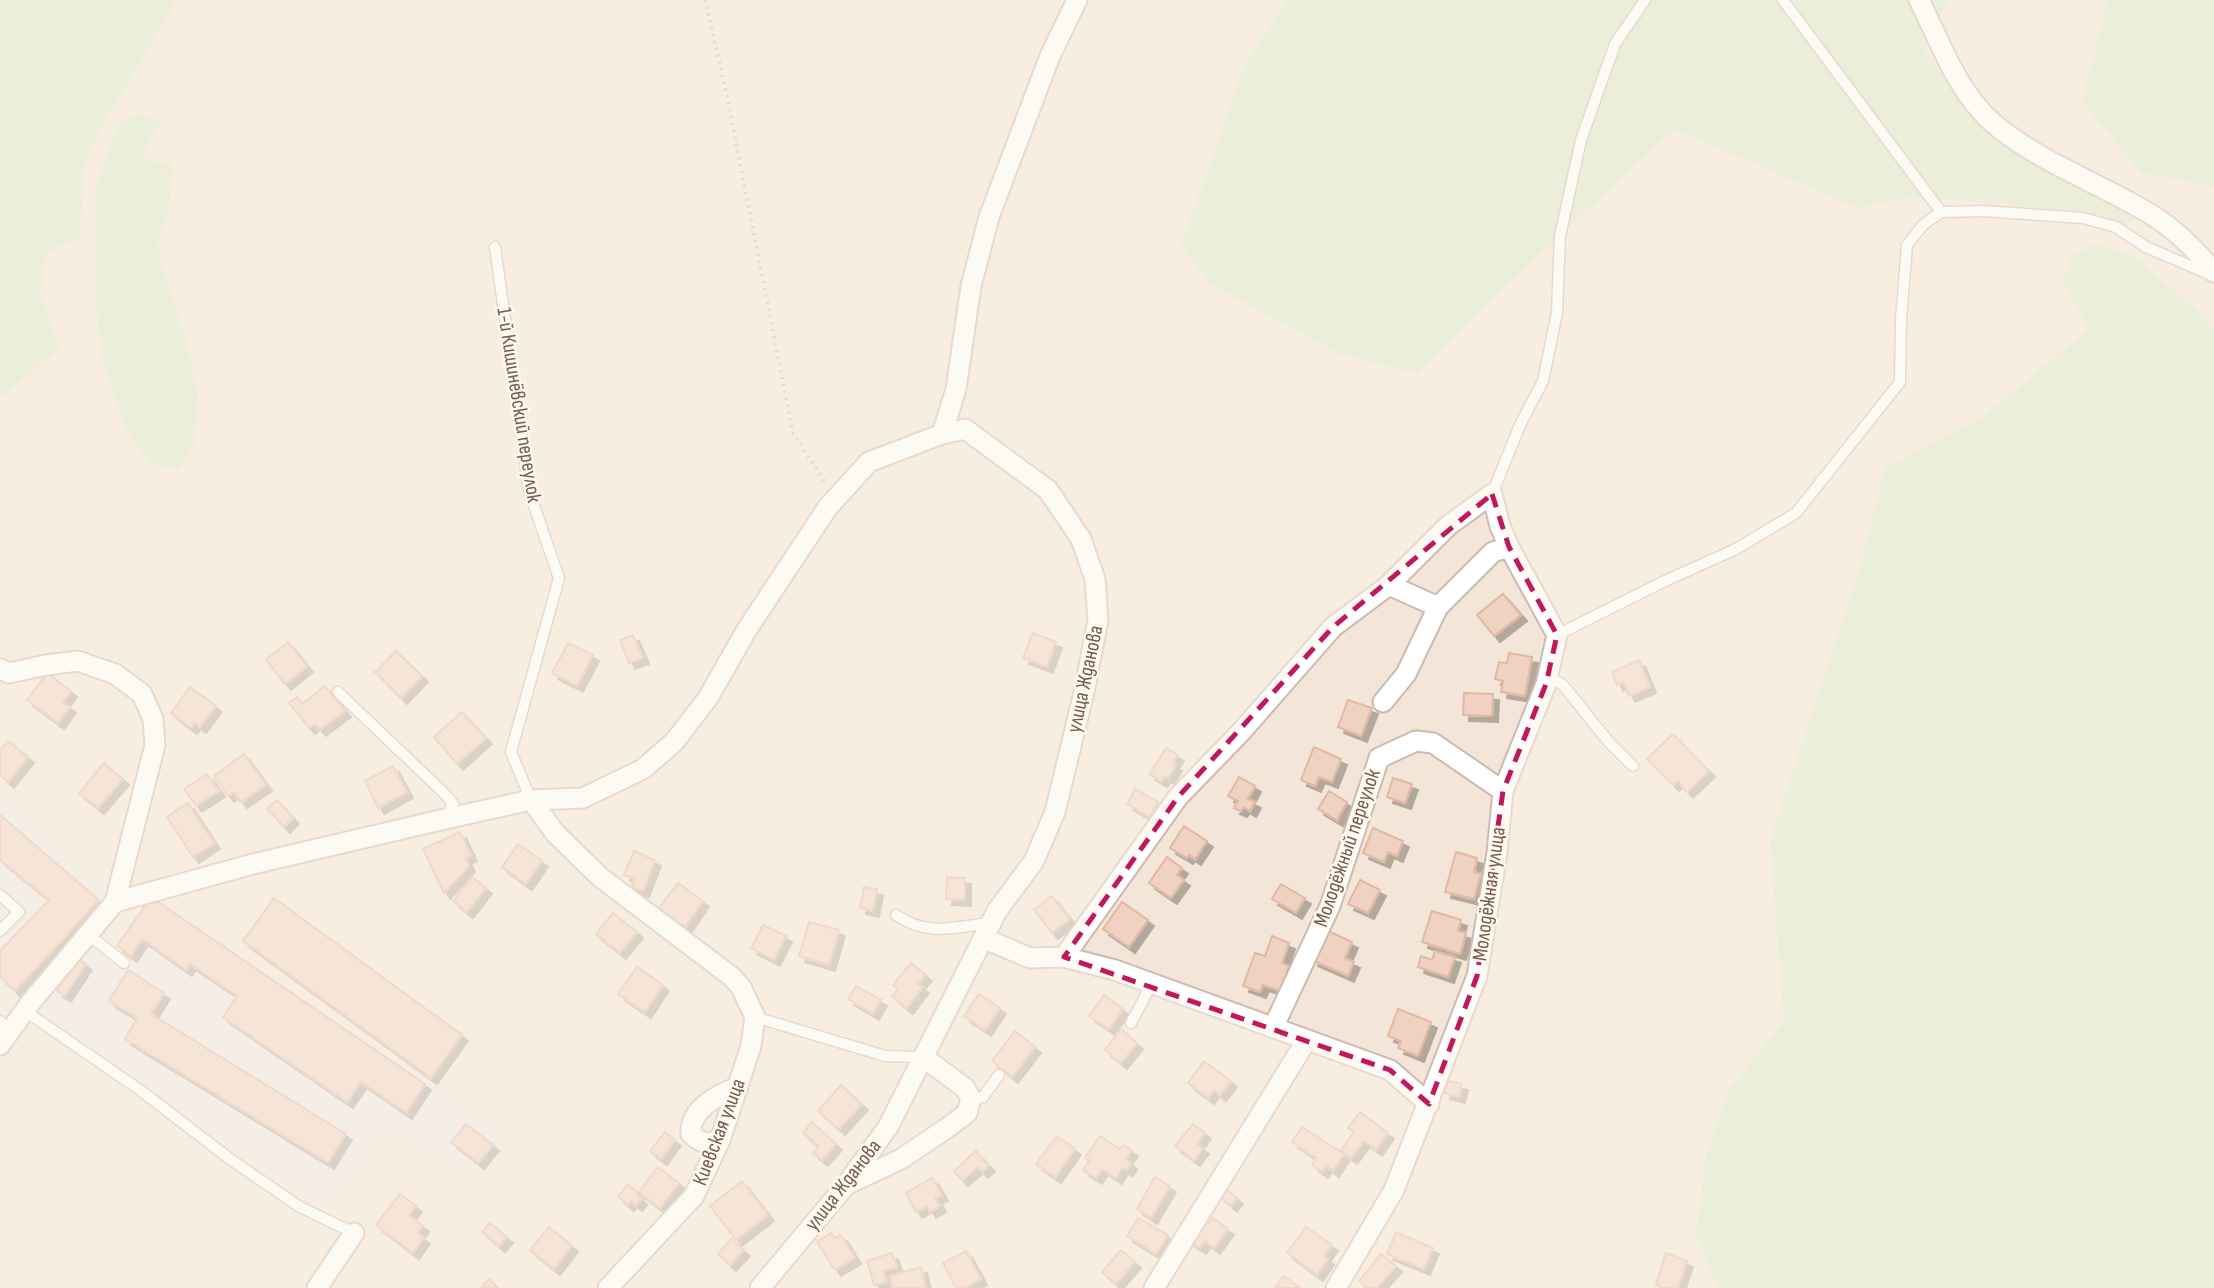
<svg xmlns="http://www.w3.org/2000/svg" width="2214" height="1288" font-family="'Sofia Sans Condensed',sans-serif">
	<style>
		.residential { fill: #f3e5d8 }
		.industrial { fill: #ede7e2 }
		.green { fill: #d7e9c8 }
		.building { fill: #f0d2c2; stroke: #e2b8a3; stroke-width: 2; filter: url(#shadow) }
		.lines { fill: none; stroke-linecap: round; stroke-linejoin: round }
		.service-casing { stroke: #cdbbaf; stroke-width: 13 }
		.minor-casing { stroke: #cdbbaf; stroke-width: 23 }
		.path { stroke: #d5b5a4; stroke-width: 3.5; stroke-dasharray: 2 5; stroke-linecap: butt }
		.service { stroke: #fff; stroke-width: 10 }
		.minor { stroke: #fff; stroke-width: 19 }
		.marked { fill: none; stroke: #c2185b; stroke-width: 5; stroke-dasharray: 14 9; stroke-linejoin: round }
		.labels { text-anchor: middle; dominant-baseline: central; stroke-width: 5; stroke-linejoin: round; paint-order: stroke }
		.street-label { font-size: 21px; fill: #755a4d; stroke: #fef8ef }
	</style>
	<defs>
		<filter id="shadow"><feDropShadow dx="6" dy="6" stdDeviation="0" flood-color="#0004"/></filter>
	</defs>
	<rect width="100%" height="100%" fill="#fcf4e9"/>
	<!-- residential -->
	<rect class="residential" x="0" y="0" width="2214" height="1288"/>
	<!-- industrial -->
	<g class="industrial">
		<polygon points="7,802 108,892 0,1008 0,803"/>
		<polygon points="153,895 436,1086 503,1139 479,1168 426,1154 387,1124 325,1207 40,1014 77,957 112,940"/>
	</g>
	<!-- green -->
	<g class="green">
		<polygon points="0,0 177,0 97,135 84,171 80,237 46,253 40,295 60,347 7,393 0,396"/>
		<polygon points="1288,0 1951,0 1919,43 1981,126 2024,156 2125,207 2135,219 2128,225 2098,216 2005,204 1910,198 1857,208 1674,129 1472,318 1417,373 1342,355 1210,284 1181,246 1246,61"/>
		<polygon points="2108,0 2214,0 2214,186 2142,173 2082,102"/>
		<polygon points="137,113 161,124 150,141 141,161 174,162 168,214 157,246 185,338 198,393 196,440 179,469 152,464 129,435 111,388 101,353 97,311 96,187 118,125"/>
		<polygon points="2099,243 2134,257 2195,309 2214,331 2214,1288 1717,1288 1696,1234 1706,1153 1729,1089 1784,1022 1770,842 1862,560 1885,467 1983,417 2089,329 2062,282 2072,256"/>
	</g>
	<!-- building -->
	<g class="building">
		<polygon points="1503,594 1521,615 1494,636 1477,615"/>
		<polygon points="1033,633 1056,642 1047,667 1023,658"/>
		<polygon points="633,635 643,658 629,663 620,640"/>
		<polygon points="288,642 307,666 285,684 266,660"/>
		<polygon points="568,643 593,655 577,686 552,673"/>
		<polygon points="396,651 422,676 401,698 375,672"/>
		<polygon points="1509,653 1532,657 1525,696 1501,692 1503,681 1495,679 1499,662 1507,663"/>
		<polygon points="1639,660 1650,687 1629,696 1623,682 1617,685 1612,672"/>
		<polygon points="47,673 71,691 63,702 70,707 58,723 27,700"/>
		<polygon points="325,686 345,711 320,730 315,724 309,728 289,703 297,697 302,704"/>
		<polygon points="190,687 216,706 200,727 195,723 191,728 171,713"/>
		<polygon points="1464,693 1493,694 1492,716 1463,715"/>
		<polygon points="1348,700 1372,708 1361,736 1338,727"/>
		<polygon points="462,712 486,738 457,764 434,737"/>
		<polygon points="1673,734 1709,771 1687,792 1678,781 1673,785 1647,759"/>
		<polygon points="8,741 28,757 8,782 0,775 0,750"/>
		<polygon points="1314,747 1341,759 1332,782 1319,777 1315,786 1301,780"/>
		<polygon points="1166,748 1178,755 1173,763 1176,765 1168,778 1165,776 1161,781 1149,774"/>
		<polygon points="244,754 266,785 241,802 234,792 228,796 214,776"/>
		<polygon points="104,763 123,779 98,808 79,793"/>
		<polygon points="393,766 407,792 378,808 365,781"/>
		<polygon points="207,774 219,791 196,806 184,789"/>
		<polygon points="1239,777 1255,786 1248,799 1255,802 1250,811 1244,807 1241,811 1234,808 1238,801 1228,796"/>
		<polygon points="1393,778 1412,784 1405,803 1387,797"/>
		<polygon points="1135,789 1158,802 1149,817 1127,804"/>
		<polygon points="1329,791 1347,802 1337,820 1318,809"/>
		<polygon points="277,800 293,818 284,827 267,809"/>
		<polygon points="188,803 214,843 193,857 167,817"/>
		<polygon points="0,815 99,900 15,991 0,977 0,951 49,900 0,860"/>
		<polygon points="1184,826 1207,841 1195,859 1189,855 1187,858 1170,848"/>
		<polygon points="1373,828 1403,841 1397,856 1388,852 1384,862 1363,853"/>
		<polygon points="460,832 471,855 465,858 469,866 444,893 423,849"/>
		<polygon points="518,844 542,861 526,884 502,867"/>
		<polygon points="634,851 655,860 643,891 631,887 635,879 624,875"/>
		<polygon points="1456,852 1477,858 1474,872 1481,874 1474,899 1445,892"/>
		<polygon points="1167,857 1182,868 1177,875 1184,880 1171,898 1149,883"/>
		<polygon points="472,877 486,888 467,912 453,901"/>
		<polygon points="947,877 965,878 965,900 946,899"/>
		<polygon points="1360,880 1380,890 1368,913 1348,904"/>
		<polygon points="678,883 703,901 685,927 659,908"/>
		<polygon points="1281,884 1305,898 1296,913 1272,899"/>
		<polygon points="864,887 877,889 873,911 860,908"/>
		<polygon points="1052,896 1070,919 1052,933 1034,910"/>
		<polygon points="151,897 425,1084 406,1113 361,1082 347,1102 223,1017 237,996 190,964 186,970 142,939 131,956 117,946"/>
		<polygon points="274,898 462,1035 431,1078 243,941"/>
		<polygon points="1122,902 1148,920 1129,947 1103,929"/>
		<polygon points="1432,911 1461,920 1458,931 1466,933 1460,954 1422,942"/>
		<polygon points="613,913 637,932 620,953 596,934"/>
		<polygon points="809,922 839,930 829,965 799,956"/>
		<polygon points="763,925 786,936 774,960 751,948"/>
		<polygon points="1326,930 1352,942 1345,958 1354,962 1348,976 1312,960"/>
		<polygon points="1272,936 1289,943 1282,963 1289,966 1280,991 1263,985 1260,992 1243,986 1255,953 1265,956"/>
		<polygon points="1435,951 1455,957 1448,977 1418,967 1421,956 1432,960"/>
		<polygon points="78,959 86,964 65,996 57,991"/>
		<polygon points="911,963 926,975 918,984 923,987 907,1008 892,996 898,989 893,985"/>
		<polygon points="637,967 663,985 645,1012 618,994"/>
		<polygon points="128,970 164,993 151,1014 346,1134 328,1163 125,1039 137,1018 109,1001"/>
		<polygon points="856,986 881,1000 873,1014 848,999"/>
		<polygon points="979,994 1000,1008 985,1030 964,1016"/>
		<polygon points="1104,995 1123,1009 1109,1029 1089,1016"/>
		<polygon points="1398,1009 1431,1022 1418,1056 1398,1048 1401,1041 1388,1036"/>
		<polygon points="1121,1029 1137,1043 1121,1063 1105,1050"/>
		<polygon points="1015,1031 1035,1047 1012,1077 992,1061"/>
		<polygon points="1204,1061 1231,1081 1220,1095 1214,1090 1208,1098 1188,1083"/>
		<polygon points="1448,1081 1462,1084 1459,1097 1444,1093"/>
		<polygon points="841,1085 862,1104 839,1129 818,1111"/>
		<polygon points="1360,1112 1388,1133 1376,1150 1364,1141 1351,1158 1341,1150 1354,1132 1348,1128"/>
		<polygon points="812,1122 836,1144 822,1160 813,1153 819,1146 803,1133"/>
		<polygon points="466,1124 493,1145 478,1163 451,1142"/>
		<polygon points="1193,1124 1205,1133 1197,1144 1203,1148 1194,1160 1175,1146"/>
		<polygon points="1302,1127 1344,1154 1333,1171 1326,1166 1322,1172 1312,1165 1316,1158 1292,1142"/>
		<polygon points="665,1132 675,1140 661,1159 650,1151"/>
		<polygon points="1057,1136 1075,1149 1055,1177 1036,1164"/>
		<polygon points="1100,1136 1120,1149 1123,1145 1132,1150 1126,1159 1131,1163 1127,1170 1122,1168 1116,1178 1102,1169 1096,1178 1083,1170 1089,1161 1085,1158"/>
		<polygon points="976,1151 989,1166 982,1172 978,1167 962,1180 954,1171"/>
		<polygon points="658,1167 679,1183 660,1208 639,1192"/>
		<polygon points="1155,1177 1170,1186 1151,1218 1137,1209"/>
		<polygon points="932,1178 942,1195 935,1198 940,1206 930,1212 927,1206 916,1212 906,1193"/>
		<polygon points="742,1181 768,1215 736,1240 710,1206"/>
		<polygon points="628,1184 638,1193 637,1195 641,1199 636,1205 631,1201 628,1205 618,1197"/>
		<polygon points="1222,1186 1237,1198 1231,1206 1216,1193"/>
		<polygon points="400,1194 416,1206 409,1215 423,1226 418,1233 424,1238 413,1253 376,1225"/>
		<polygon points="1138,1218 1168,1235 1156,1254 1127,1236"/>
		<polygon points="1204,1218 1210,1223 1213,1218 1228,1229 1214,1248 1205,1241 1200,1248 1188,1240"/>
		<polygon points="490,1223 507,1237 499,1246 482,1232"/>
		<polygon points="549,1227 572,1246 554,1269 530,1250"/>
		<polygon points="1306,1227 1332,1245 1324,1256 1328,1259 1317,1275 1287,1253"/>
		<polygon points="1396,1232 1433,1248 1424,1269 1387,1254"/>
		<polygon points="831,1233 834,1238 841,1235 855,1258 835,1270 817,1242"/>
		<polygon points="731,1239 744,1250 730,1265 718,1254"/>
		<polygon points="1121,1250 1135,1262 1116,1284 1102,1272"/>
		<polygon points="966,1251 981,1279 964,1288 956,1288 943,1263"/>
		<polygon points="892,1253 897,1267 883,1271 887,1282 874,1285 867,1261"/>
		<polygon points="1666,1253 1687,1261 1678,1288 1665,1288 1656,1285"/>
		<polygon points="1381,1254 1396,1266 1377,1288 1368,1288 1359,1281"/>
		<polygon points="921,1267 926,1288 893,1288 890,1276"/>
		<polygon points="1284,1276 1300,1288 1275,1288"/>
		<polygon points="489,1279 498,1288 481,1288"/>
	</g>
	<g class="lines">
		<!-- service casing -->
		<g class="service-casing">
			<g id="service">
				<polyline points="1783,0 1941,212"/>
				<polyline points="495,247 529,491 559,578 511,752 531,800"/>
				<polyline points="1492,494 1520,425 1543,381 1557,313 1560,236 1581,140 1615,44 1645,0"/>
				<polyline points="1557,635 1667,580 1736,549 1796,513 1900,382 1901,319 1907,245 1923,225 1941,212 1984,211 2083,218 2116,227 2146,247 2209,274"/>
				<polyline points="1548,676 1563,685 1608,741 1633,766"/>
				<polyline points="338,692 445,794 453,804 445,818"/>
				<polyline points="0,895 19,912 0,931"/>
				<path d="M896 915C928 937 955 927 990 923"/>
				<polyline points="89,935 124,963"/>
				<polyline points="25,1011 140,1090 230,1159 300,1207 354,1233"/>
				<polyline points="755,1017 885,1056 923,1057"/>
				<polyline points="0,1021 10,1031"/>
				<polyline points="1131,1023 1152,983"/>
				<polyline points="971,1099 983,1097 999,1075"/>
			</g>
		</g>
		<!-- minor casing -->
		<g class="minor-casing">
			<g id="minor">
				<path d="M1919 0C1940 41 1957 92 1993 123 2041 164 2103 184 2155 217 2178 232 2197 251 2214 272"/>
				<polyline points="942,434 956,389 971,286 989,217 1050,56 1077,0"/>
				<polyline points="1389,585 1438,607"/>
				<polyline points="0,669 9,673 46,665 78,661 115,674 142,694 153,719 155,745 115,902 31,1002 0,1045"/>
				<polyline points="1383,702 1406,674 1438,607 1493,552 1509,547"/>
				<polyline points="531,800 555,833 600,877 732,977 741,987 755,1017 751,1046 720,1140 694,1196 608,1288"/>
				<polyline points="115,902 253,864 445,819 531,800 583,798 643,769 674,742 708,698 746,631 828,507 869,462 942,434 965,429 1048,490 1081,539 1095,579 1098,620 1084,692 1055,812 1034,861 997,911 888,1127 846,1185 760,1288"/>
				<polyline points="983,938 1030,958 1064,957 1115,970 1390,1070 1429,1104"/>
				<polyline points="1064,957 1178,797 1241,732 1333,627 1389,585 1449,525 1492,494 1500,526 1509,547 1557,635 1546,684 1503,791 1497,853 1477,976 1394,1190 1336,1288"/>
				<polyline points="1273,1028 1330,906 1379,758 1416,741 1433,743 1503,791"/>
				<path d="M720 1140C706 1145 701 1143 691 1134 689 1109 719 1094 738 1087"/>
				<polyline points="850,1183 901,1159 947,1128 967,1113 971,1099 965,1088 923,1057"/>
				<polyline points="317,1288 354,1233"/>
				<polyline points="1154,1288 1306,1041"/>
			</g>
		</g>
		<!-- path -->
		<polyline class="path" points="705,0 725,87 793,433 825,482"/>
		<!-- service -->
		<use href="#service" class="service"/>
		<!-- minor -->
		<use href="#minor" class="minor"/>
	</g>
	<!-- marked area -->
	<path d="M0 0H2214V1288H0ZM1492 494 1509 547 1557 635 1546 684 1503 791 1477 976 1429 1104 1390 1070 1064 957 1178 797 1333 627Z" fill="#fcf4e9" fill-opacity=".55" fill-rule="evenodd"/>
	<path class="marked" d="M1492 494 1509 547 1557 635 1546 684 1503 791 1477 976 1429 1104 1390 1070 1064 957 1178 797 1333 627Z"/>
	<g class="labels">
		<!-- street labels -->
		<g class="street-label">
			<text transform="translate(519 405) rotate(81)">1-й Кишинёвский переулок</text>
			<text transform="translate(1085 679) rotate(-78)">улица Жданова</text>
			<text transform="translate(1347 848) rotate(-71)">Молодёжный переулок</text>
			<text transform="translate(1489 894) rotate(-82)">Молодёжная улица</text>
			<text transform="translate(719 1132) rotate(-69)">Киевская улица</text>
			<text transform="translate(843 1185) rotate(-52)">улица Жданова</text>
		</g>
	</g>
</svg>
